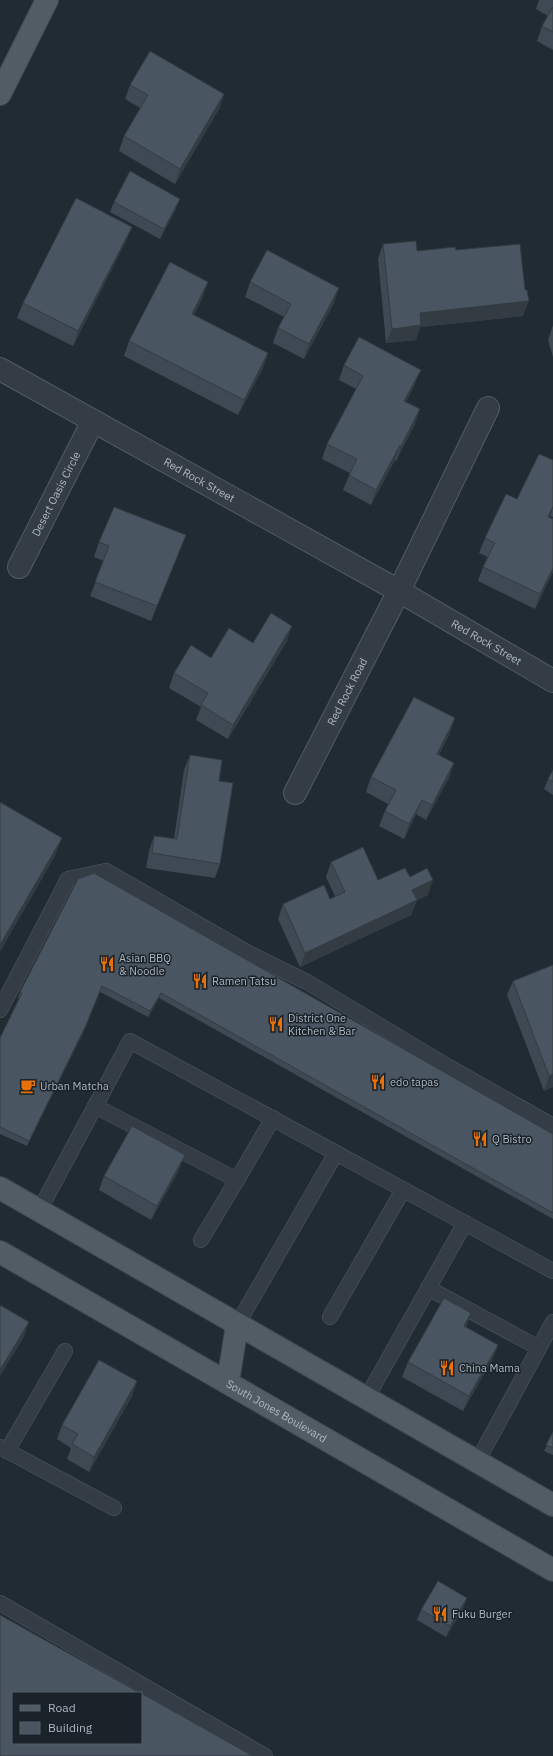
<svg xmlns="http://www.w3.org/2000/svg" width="553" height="1756" font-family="'IBM Plex Sans',sans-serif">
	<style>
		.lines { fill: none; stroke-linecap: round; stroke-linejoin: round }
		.service-casing { stroke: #525b63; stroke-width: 16 }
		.minor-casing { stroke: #525b63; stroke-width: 24 }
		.primary-casing { stroke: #3e464f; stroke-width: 24 }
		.service { stroke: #343d45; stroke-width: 15 }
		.minor { stroke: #343d45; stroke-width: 22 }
		.primary { stroke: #525c65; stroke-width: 22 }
		.wall { fill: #3f4953 }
		.shaded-wall { fill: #333c43 }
		.building { fill: #495560; stroke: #333c43 }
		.labels { text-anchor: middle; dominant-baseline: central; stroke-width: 3; stroke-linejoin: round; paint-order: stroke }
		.street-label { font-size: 11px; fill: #aeb8c2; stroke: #1a222a }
		.poi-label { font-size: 11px; fill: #aeb8c2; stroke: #1a222a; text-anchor: start }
	</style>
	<rect width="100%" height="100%" fill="#212b34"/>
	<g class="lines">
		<!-- service casing -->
		<g class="service-casing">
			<g id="service">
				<polyline points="0,1010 68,879 106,871 250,954 307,982 447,1066 553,1126"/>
				<polyline points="95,1106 237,1180 273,1118"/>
				<polyline points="39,1211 130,1041 553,1271"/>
				<polyline points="201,1240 237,1180"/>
				<polyline points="428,1288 539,1348"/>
				<polyline points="330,1317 403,1190"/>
				<polyline points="237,1325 336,1153"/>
				<polyline points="366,1399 465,1223"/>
				<polyline points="0,1447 114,1508"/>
				<polyline points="7,1451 65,1351"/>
				<polyline points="477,1462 553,1322"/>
				<polyline points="0,1603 265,1756"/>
			</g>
		</g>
		<!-- minor casing -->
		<g class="minor-casing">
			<g id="minor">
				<path id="s1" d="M0 369 399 591 553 681"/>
				<path id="s2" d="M19 567 93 421"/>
				<path id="s3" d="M295 793 399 591 488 408"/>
			</g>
		</g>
		<!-- primary casing -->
		<g class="primary-casing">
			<g id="primary">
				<polyline points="0,94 47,0"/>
				<polyline points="0,1188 553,1505"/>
				<path id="s4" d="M0 1252 553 1570"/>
				<polyline points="228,1382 237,1325"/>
			</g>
		</g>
		<!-- service -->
		<use href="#service" class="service"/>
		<!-- minor -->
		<use href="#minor" class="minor"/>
		<!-- primary -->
		<use href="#primary" class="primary"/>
	</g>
	<!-- wall -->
	<g class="wall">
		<polygon points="539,0 553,0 553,50 537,41 542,26 548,16 536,9"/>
		<polygon points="130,85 224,94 219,109 175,184 119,151 124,136 140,108 125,99"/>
		<polygon points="114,202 176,209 160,239 110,212"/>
		<polygon points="132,227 126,241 73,346 17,318 23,303"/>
		<polygon points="383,244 417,251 456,250 523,316 420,327 416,340 386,343 378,259"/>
		<polygon points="250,282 334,303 304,359 273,343 278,328 284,317 245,297"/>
		<polygon points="203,297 194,315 268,353 263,368 238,415 124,356 129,341"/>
		<polygon points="553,325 553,357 548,340"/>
		<polygon points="344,365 415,384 406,402 415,424 396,461 395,460 371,505 343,490 350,473 322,459 327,444 356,389 339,380"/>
		<polygon points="553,460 553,517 550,516 549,517 553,519 553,572 535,609 478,581 483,567 488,557 479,553 485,538 517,499"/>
		<polygon points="99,542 180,550 151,621 90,596 104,561 94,557"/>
		<polygon points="287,641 228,739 196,720 201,707 169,688 174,673 211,658 253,643"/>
		<polygon points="450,733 439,755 449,778 426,820 416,814 404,839 379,826 385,811 388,804 366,792 371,777"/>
		<polygon points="190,755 219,781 220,864 215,878 146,868 149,851 154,836 174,839 184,770"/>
		<polygon points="553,770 553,795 544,789 548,779"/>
		<polygon points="331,862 378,880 410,877 428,895 417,900 411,915 300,967 278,919 283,904 330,899 335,896 326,877"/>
		<polygon points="78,879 553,1134 553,1219 159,998 148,1017 100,992 84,1031 27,1146 0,1134 0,1038 19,998 18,998 20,992"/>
		<polygon points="553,965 553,1087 544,1091 507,995 513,981"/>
		<polygon points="179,1170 151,1220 99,1190 104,1176"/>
		<polygon points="471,1313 466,1327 498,1345 492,1360 463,1411 402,1377 408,1362"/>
		<polygon points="137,1381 132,1396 89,1472 67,1459 71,1448 57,1439 62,1425"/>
		<polygon points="553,1432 553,1455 544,1451"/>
		<polygon points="467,1598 463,1608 446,1637 417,1620 421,1610"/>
	</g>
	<!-- shaded-wall -->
	<g class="shaded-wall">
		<polygon points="224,94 219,109 175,184 180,169"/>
		<polygon points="180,199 176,209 160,239 164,229"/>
		<polygon points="132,227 126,241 73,346 78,331"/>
		<polygon points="208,282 203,297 187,329 192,314"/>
		<polygon points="339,288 334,303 304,359 309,344"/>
		<polygon points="529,301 523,316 420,327 416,340 386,343 392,329 420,313"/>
		<polygon points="268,353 263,368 238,415 244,400"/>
		<polygon points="421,370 415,384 399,416 404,401"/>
		<polygon points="420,409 415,424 396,461 401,446"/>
		<polygon points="400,445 395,460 371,505 376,490"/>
		<polygon points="553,506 553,508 550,516 542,531 548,517"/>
		<polygon points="553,568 553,572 535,609 540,594"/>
		<polygon points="292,626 287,641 228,739 233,725"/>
		<polygon points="455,718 450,733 432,768 437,754"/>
		<polygon points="454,763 449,778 426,820 432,805"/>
		<polygon points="422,800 416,814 404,839 409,824"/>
		<polygon points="62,838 55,856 0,952 0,945"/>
		<polygon points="433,880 428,895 407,905 412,890"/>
		<polygon points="417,900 411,915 300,967 305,953"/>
		<polygon points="100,992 84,1031 27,1146 29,1141"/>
		<polygon points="161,993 159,998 148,1017 150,1011"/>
		<polygon points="553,1074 553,1087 544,1091 549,1076"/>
		<polygon points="185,1155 179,1170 151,1220 157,1206"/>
		<polygon points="471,1313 466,1328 464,1326"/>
		<polygon points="29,1322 24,1337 0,1376 0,1370"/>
		<polygon points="498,1345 492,1360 463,1411 469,1396"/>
		<polygon points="137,1381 132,1396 89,1472 94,1457"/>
		<polygon points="467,1598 463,1608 446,1637 450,1626"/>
	</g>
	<!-- building -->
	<g class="building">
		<polygon points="553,7 553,32 542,26"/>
		<polygon points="150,51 224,94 180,169 124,136 148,95 130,85"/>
		<polygon points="130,171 180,199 164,229 114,202"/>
		<polygon points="76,198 132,227 78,331 23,303"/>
		<polygon points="416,241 417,251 455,247 456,250 520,244 525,290 527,290 529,301 420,313 421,325 392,329 383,244"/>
		<polygon points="267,250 339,288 309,344 278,328 291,304 250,282"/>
		<polygon points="170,262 208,282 192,314 268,353 244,400 129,341"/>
		<polygon points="359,337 421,370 404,401 420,409 401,446 400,445 376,490 349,475 357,459 327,444 363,376 344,365"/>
		<polygon points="539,454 553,460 553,506 548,517 553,519 553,568 540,594 483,567 495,543 485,538 506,494 517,499"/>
		<polygon points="114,507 186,535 157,606 95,582 109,546 99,542"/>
		<polygon points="271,613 292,626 233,725 201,705 208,693 174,673 191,645 211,658 229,628 253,643"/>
		<polygon points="414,697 455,718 437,754 454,763 432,805 422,800 409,824 385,811 396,790 371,777"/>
		<polygon points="190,755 222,760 219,781 233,783 220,864 152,853 154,836 177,839"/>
		<polygon points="553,770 553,782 548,779"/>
		<polygon points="0,802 62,838 0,945"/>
		<polygon points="363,847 378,880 405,868 410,877 427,868 433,880 412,890 417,900 305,953 283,904 324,885 330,899 345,892 331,862"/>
		<polygon points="94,873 553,1134 553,1213 161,993 150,1011 102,986 86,1025 29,1141 0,1127 0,1038 22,993 20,992 78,879"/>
		<polygon points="553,965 553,1074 549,1076 513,981"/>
		<polygon points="132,1126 185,1155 157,1206 104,1176"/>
		<polygon points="444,1298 471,1313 464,1326 498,1345 469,1396 408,1362"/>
		<polygon points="0,1305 29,1322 0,1370"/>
		<polygon points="99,1360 137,1381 94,1457 72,1444 78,1434 62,1425"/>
		<polygon points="553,1432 553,1448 546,1445"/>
		<polygon points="438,1581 467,1598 450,1626 421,1610"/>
		<polygon points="0,1615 140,1693 13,1693 13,1743 141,1743 141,1693 253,1756 0,1756"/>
	</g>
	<!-- icons -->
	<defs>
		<g id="restaurant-bare" transform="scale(1.2)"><path d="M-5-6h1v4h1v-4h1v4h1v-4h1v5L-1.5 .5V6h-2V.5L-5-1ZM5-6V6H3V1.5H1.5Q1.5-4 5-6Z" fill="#e8710a" stroke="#1a222a" stroke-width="2.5" paint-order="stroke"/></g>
		<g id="cafe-bare" transform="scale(1.2)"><path d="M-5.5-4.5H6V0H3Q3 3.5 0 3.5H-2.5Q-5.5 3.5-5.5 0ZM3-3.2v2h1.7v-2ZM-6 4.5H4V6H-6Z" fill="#e8710a" stroke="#1a222a" stroke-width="2.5" paint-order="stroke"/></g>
	</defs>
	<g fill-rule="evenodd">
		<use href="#restaurant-bare" x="107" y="964"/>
		<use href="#restaurant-bare" x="200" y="981"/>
		<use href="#restaurant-bare" x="276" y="1024"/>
		<use href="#restaurant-bare" x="378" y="1082"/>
		<use href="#cafe-bare" x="28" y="1086"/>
		<use href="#restaurant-bare" x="480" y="1139"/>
		<use href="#restaurant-bare" x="447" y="1368"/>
		<use href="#restaurant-bare" x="440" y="1614"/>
	</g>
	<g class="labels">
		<!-- street labels -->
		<g class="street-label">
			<text stroke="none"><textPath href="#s1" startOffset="228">Red Rock Street</textPath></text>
			<text stroke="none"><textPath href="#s2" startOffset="82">Desert Oasis Circle</textPath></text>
			<text stroke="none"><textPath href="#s1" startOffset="558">Red Rock Street</textPath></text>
			<text stroke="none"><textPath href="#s3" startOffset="114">Red Rock Road</textPath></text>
			<text stroke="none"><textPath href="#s4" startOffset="319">South Jones Boulevard</textPath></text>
		</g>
		<!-- poi labels -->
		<g class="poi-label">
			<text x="119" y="958">Asian BBQ<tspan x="119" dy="13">&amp; Noodle</tspan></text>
			<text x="212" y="981">Ramen Tatsu</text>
			<text x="288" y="1018">District One<tspan x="288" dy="13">Kitchen &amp; Bar</tspan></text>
			<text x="390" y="1082">edo tapas</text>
			<text x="40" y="1086">Urban Matcha</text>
			<text x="492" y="1139">Q Bistro</text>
			<text x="459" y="1368">China Mama</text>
			<text x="452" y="1614">Fuku Burger</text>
		</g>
	</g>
	<!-- legend -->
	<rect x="12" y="1692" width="130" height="52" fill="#1a222a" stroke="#555e67"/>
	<rect x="20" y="1705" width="20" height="6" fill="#525c65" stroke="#555e67"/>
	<text x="48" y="1712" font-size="12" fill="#aeb8c2">Road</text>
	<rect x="20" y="1722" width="20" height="12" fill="#495560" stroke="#555e67"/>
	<text x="48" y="1732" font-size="12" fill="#aeb8c2">Building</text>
</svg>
